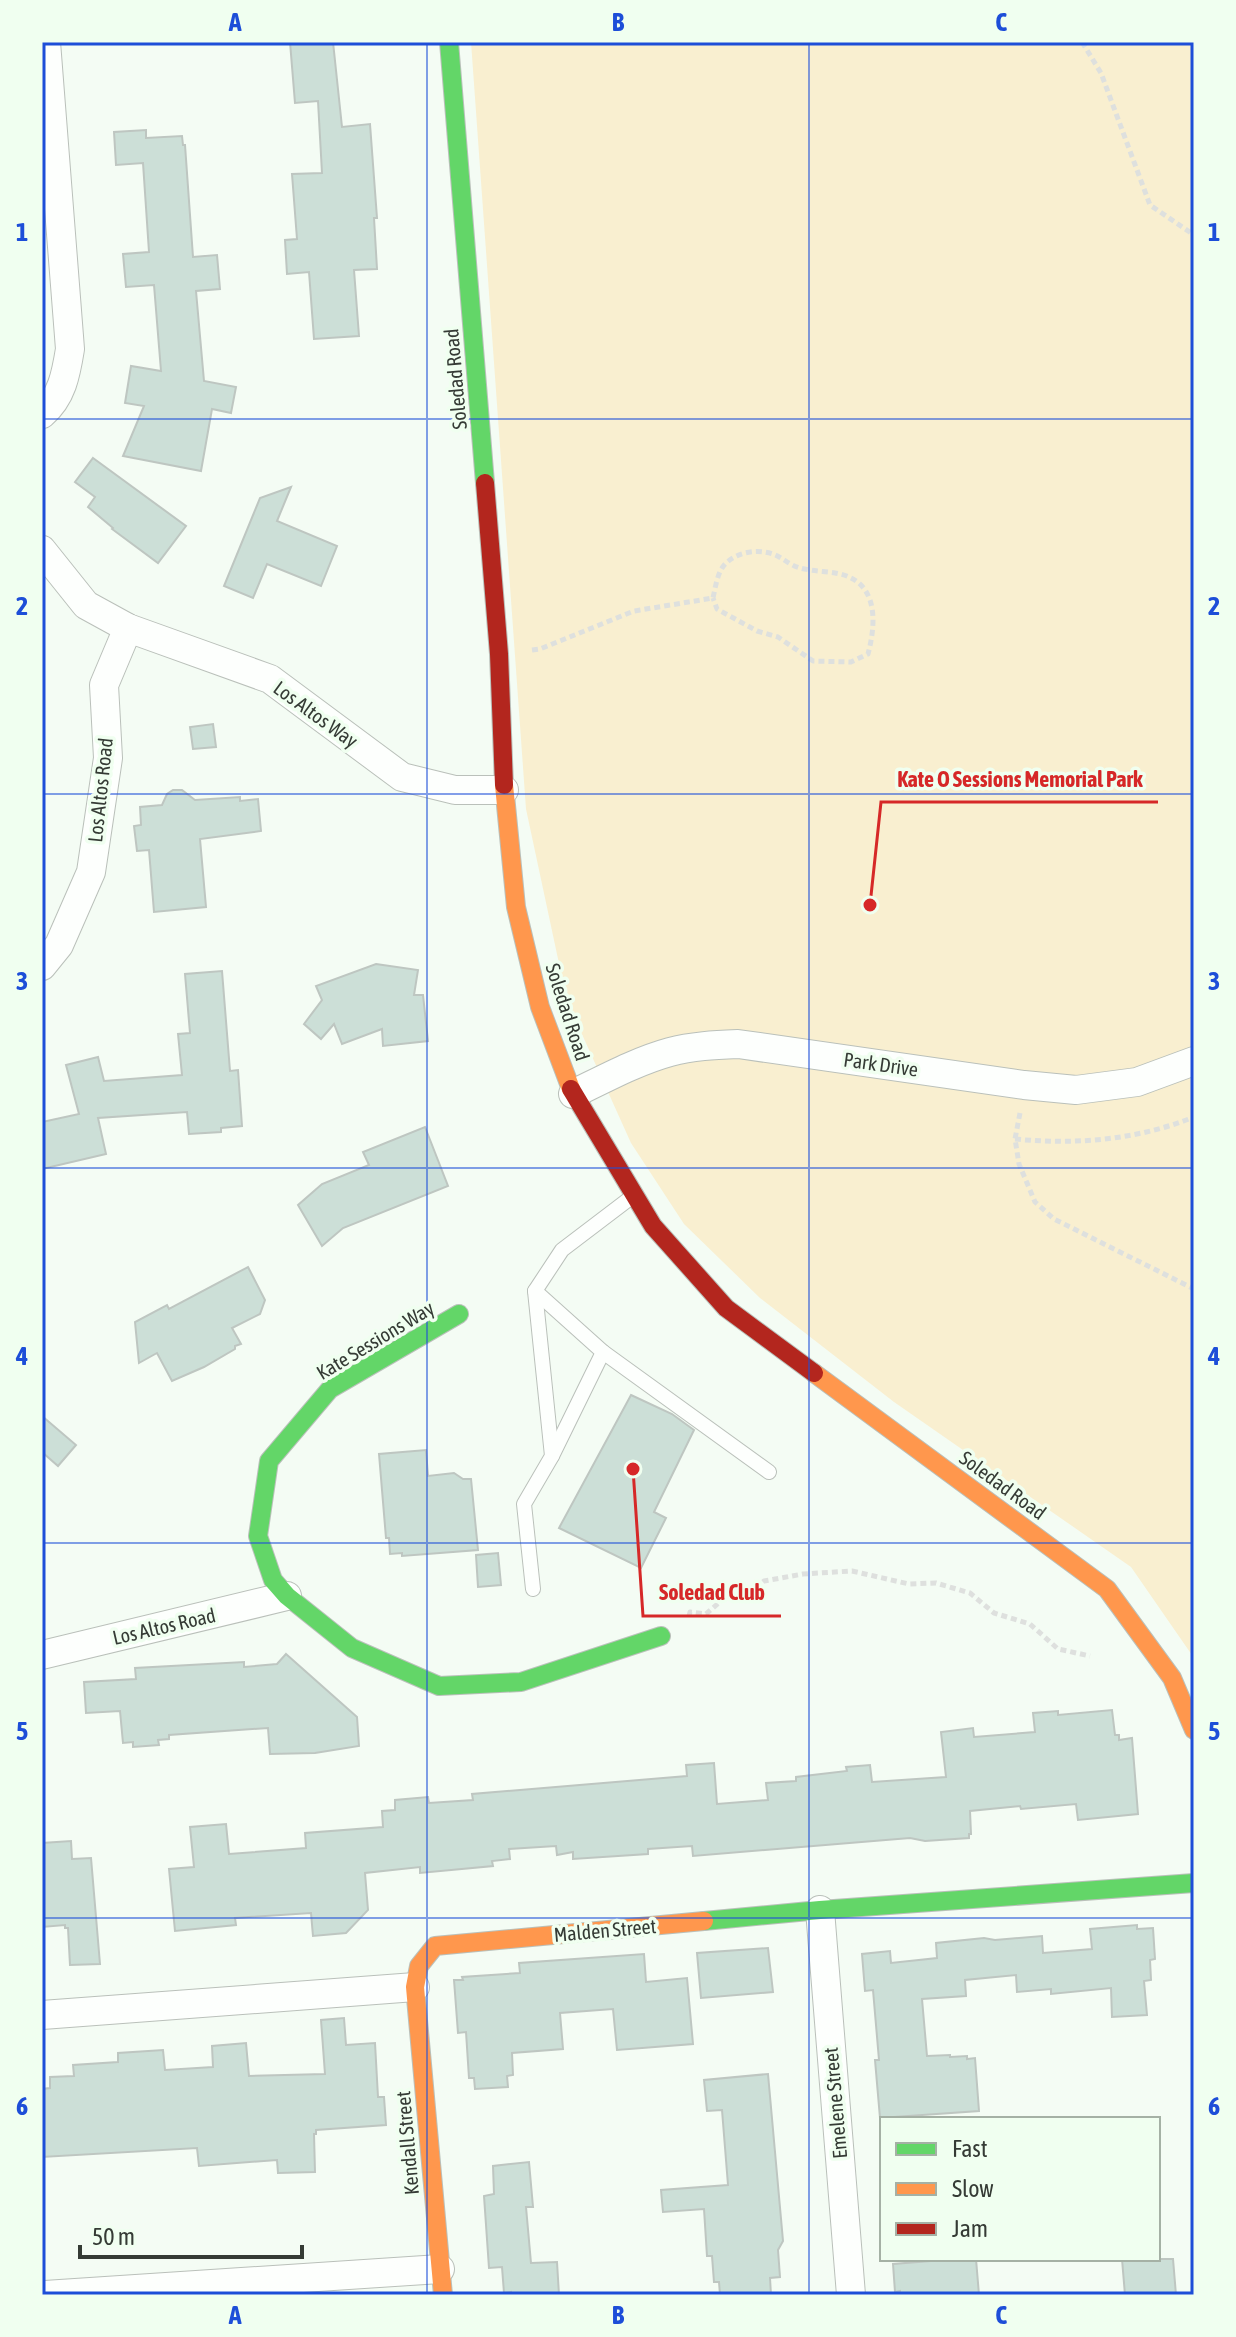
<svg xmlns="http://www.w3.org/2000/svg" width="1236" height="2337" font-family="'Asap Condensed',sans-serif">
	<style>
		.green { fill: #f9efd0 }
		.building { fill: #ccdfd7; stroke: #bec6c1; stroke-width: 2 }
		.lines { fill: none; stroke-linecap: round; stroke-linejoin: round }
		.lane-casing { stroke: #bac0ba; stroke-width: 16 }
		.street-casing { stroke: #bac0ba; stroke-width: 30 }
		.fast-casing { stroke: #bac0ba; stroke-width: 20 }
		.slow-casing { stroke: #bac0ba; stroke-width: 20 }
		.jam-casing { stroke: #bac0ba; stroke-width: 20 }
		.path { stroke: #dee0de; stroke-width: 5; stroke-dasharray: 6 4; stroke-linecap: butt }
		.lane { stroke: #fdfffd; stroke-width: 14 }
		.street { stroke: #fdfffd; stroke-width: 28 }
		.fast { stroke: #63d668; stroke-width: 18 }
		.slow { stroke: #ff974d; stroke-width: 18 }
		.jam { stroke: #b3261e; stroke-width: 18 }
		.grid { fill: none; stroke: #1d4ed8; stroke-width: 2; stroke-opacity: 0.55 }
		.labels { text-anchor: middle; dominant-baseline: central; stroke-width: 7; stroke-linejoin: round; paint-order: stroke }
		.street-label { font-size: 20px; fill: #353b35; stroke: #f0fff0 }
		.leader { fill: none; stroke: #d62828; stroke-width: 3 }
		.callout-dot { fill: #d62828; stroke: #f0fff0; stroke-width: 3 }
		.callout-label { font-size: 22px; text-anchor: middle; font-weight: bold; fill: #d62828; stroke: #f0fff0; stroke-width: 7; stroke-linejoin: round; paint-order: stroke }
		.neatline { fill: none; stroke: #1d4ed8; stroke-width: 3 }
		.grid-label { font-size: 26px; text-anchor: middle; font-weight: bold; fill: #1d4ed8 }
	</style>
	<rect width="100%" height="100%" fill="#f4fcf4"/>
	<!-- green -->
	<polygon class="green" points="471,42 1194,42 1194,1658 1131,1567 894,1402 760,1298 684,1224 631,1143 567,1001 526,809"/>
	<!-- building -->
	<g class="building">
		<polygon points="290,42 333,42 342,127 370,124 377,218 374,218 377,269 354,270 359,336 314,339 309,272 287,274 285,240 297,239 292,174 322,173 318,101 295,103"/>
		<polygon points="146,130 146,138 182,136 183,145 185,145 193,257 217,255 220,289 196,291 204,381 236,387 231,413 212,409 201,471 123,456 144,406 125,403 131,366 161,371 154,285 126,287 123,254 149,252 143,163 116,165 114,132"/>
		<polygon points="93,458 186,526 158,563 112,529 113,528 88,507 95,497 75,482"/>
		<polygon points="291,487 277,521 337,546 321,586 267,564 253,598 224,586 260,498"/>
		<polygon points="213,724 216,747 193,749 190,727"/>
		<polygon points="173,790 182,790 195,800 240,797 240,801 258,799 261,831 200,839 206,907 154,912 149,850 137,851 134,826 141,825 140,807 162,805 167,794"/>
		<polygon points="376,964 418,970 414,995 423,995 428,1041 383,1046 382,1029 342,1044 334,1024 321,1039 304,1024 322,1000 316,986"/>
		<polygon points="222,971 230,1071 238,1070 242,1126 221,1128 221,1132 189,1134 187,1112 98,1118 106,1154 42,1169 42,1122 79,1114 66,1065 98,1057 104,1081 182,1075 178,1034 190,1033 185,974"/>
		<polygon points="425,1127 448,1186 343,1228 322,1246 298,1205 322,1184 369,1165 363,1152"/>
		<polygon points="248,1267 265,1300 260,1314 232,1328 241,1344 235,1346 235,1349 204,1367 172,1381 157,1353 139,1363 135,1322 167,1305 169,1309"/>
		<polygon points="631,1395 672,1414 694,1430 654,1512 666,1518 641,1568 559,1528"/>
		<polygon points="42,1416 76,1445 58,1466 42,1452"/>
		<polygon points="426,1450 428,1476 454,1473 463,1479 471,1479 478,1550 402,1556 402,1553 390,1554 389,1538 386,1538 379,1454"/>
		<polygon points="498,1553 501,1585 478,1587 476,1555"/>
		<polygon points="286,1654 357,1717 359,1746 315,1753 270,1754 268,1728 169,1735 169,1739 158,1740 159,1745 133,1747 133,1742 123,1743 120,1711 86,1713 84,1682 136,1679 135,1668 244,1662 244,1667 277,1664"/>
		<polygon points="1112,1710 1115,1735 1119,1735 1119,1740 1132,1738 1138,1814 1078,1820 1076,1804 1021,1809 1020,1806 970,1811 971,1834 969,1834 969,1838 925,1841 910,1838 693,1856 692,1846 648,1849 648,1854 573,1859 573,1852 557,1855 556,1846 509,1849 510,1859 492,1861 493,1866 420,1873 420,1867 365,1873 368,1910 346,1933 313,1936 311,1913 235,1918 236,1925 175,1931 169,1869 194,1867 190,1827 226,1824 229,1854 306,1848 305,1833 383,1827 382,1811 395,1810 395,1800 428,1797 429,1803 473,1800 472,1794 687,1776 686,1765 714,1763 717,1804 768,1800 766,1783 796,1781 796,1777 847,1771 846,1767 870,1765 872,1782 946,1777 941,1732 973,1728 974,1737 1035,1732 1033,1713 1058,1711 1058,1715"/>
		<polygon points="71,1841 72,1859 91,1858 100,1964 70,1965 68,1928 65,1928 65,1925 42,1927 42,1843"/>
		<polygon points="1137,1925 1137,1929 1153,1928 1155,1959 1150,1960 1151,1980 1144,1981 1147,2015 1112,2017 1111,1988 1051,1994 1051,1989 1017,1992 1016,1975 965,1980 966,1996 922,1999 927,2056 950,2055 950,2057 967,2056 967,2059 975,2058 979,2111 880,2118 875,2060 879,2060 873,1990 865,1991 862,1954 890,1951 891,1963 937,1958 936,1943 984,1938 995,1940 1042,1936 1043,1953 1092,1949 1090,1929"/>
		<polygon points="768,1948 773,1992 701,1998 697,1953"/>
		<polygon points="644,1954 646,1982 687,1978 693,2044 617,2050 613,2009 560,2013 563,2049 512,2053 513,2075 507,2076 508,2087 475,2089 474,2078 469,2078 466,2032 458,2033 454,1980 463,1980 462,1977 520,1973 519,1963"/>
		<polygon points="344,2018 346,2045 375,2043 378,2097 384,2097 386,2125 316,2130 316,2134 314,2134 315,2172 278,2173 277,2160 199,2166 197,2148 42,2157 42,2089 50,2088 50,2077 74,2076 73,2065 118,2062 118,2053 163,2050 165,2070 213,2067 212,2046 246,2043 249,2076 325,2074 321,2020"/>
		<polygon points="768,2074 783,2241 778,2250 780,2277 770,2278 771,2295 720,2295 719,2282 714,2282 712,2256 707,2256 704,2209 663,2212 661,2190 728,2185 722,2110 707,2111 704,2080"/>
		<polygon points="529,2162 533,2207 526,2207 531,2263 557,2262 559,2295 511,2295 511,2292 504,2293 502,2267 489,2268 484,2196 494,2194 493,2166"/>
		<polygon points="956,2259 976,2259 979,2295 900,2295 900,2291 895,2292 893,2264"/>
		<polygon points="1122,2259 1173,2259 1176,2295 1125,2295"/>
	</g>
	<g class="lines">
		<!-- lane casing -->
		<g class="lane-casing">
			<g id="lane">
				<polyline points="535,1291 603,1352 552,1456"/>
				<polyline points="603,1352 769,1472"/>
				<polyline points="533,1589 524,1504 552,1456 535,1291 562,1250 633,1196"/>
			</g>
		</g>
		<!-- street casing -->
		<g class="street-casing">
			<g id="street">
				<path d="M42 414C62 397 66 374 70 349L46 42"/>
				<polyline points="42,550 86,605 128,628 270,679 402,777 455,790 504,790"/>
				<polyline points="42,966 59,945 91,872 108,758 104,685 128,628"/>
				<path d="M573 1094C604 1079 637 1061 670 1052 692 1046 715 1045 738 1044L1024 1085 1076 1090 1137 1082 1194 1061"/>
				<polyline points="42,1655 287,1596"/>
				<polyline points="820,1910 851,2295"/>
				<polyline points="42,2015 415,1987"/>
				<polyline points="45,2295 440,2269"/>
			</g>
		</g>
		<!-- fast casing -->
		<g class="fast-casing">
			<g id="fast">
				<polyline points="449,42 485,483"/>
				<polyline points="459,1314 330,1389 269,1461 258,1536 273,1580 287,1596 352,1648 439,1686 521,1682 661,1636"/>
				<polyline points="704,1921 820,1910 1194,1883"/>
			</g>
		</g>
		<!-- slow casing -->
		<g class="slow-casing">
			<g id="slow">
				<polyline points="504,785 516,907 540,1007 571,1089"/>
				<polyline points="814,1373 1107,1589 1172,1678 1194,1730"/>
				<polyline points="443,2295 415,1987 419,1966 435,1946 704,1921"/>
			</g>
		</g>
		<!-- jam casing -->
		<g class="jam-casing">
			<g id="jam">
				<polyline points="485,483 499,654 504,785"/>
				<polyline points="571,1089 653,1226 726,1308 814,1373"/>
			</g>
		</g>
		<!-- path -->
		<g class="path">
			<polyline points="1082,42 1101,73 1150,205 1194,235"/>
			<path d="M532 650 540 649 634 611 713 598C715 589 717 576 722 568 732 553 755 548 773 554 782 557 789 565 800 568 814 572 837 571 849 577 879 590 875 628 868 654L851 662 813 661 778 637 757 631 717 609 713 598"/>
			<polyline points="1020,1113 1015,1139 1019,1164 1035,1202 1054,1219 1194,1289"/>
			<path d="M1015 1139C1076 1145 1137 1140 1194 1117"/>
			<polyline points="689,1616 690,1612 706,1614 729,1594 743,1597 764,1581 803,1574 852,1571 909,1584 936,1583 970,1593 994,1613 1030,1624 1058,1649 1090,1656"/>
		</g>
		<!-- lane -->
		<use href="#lane" class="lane"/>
		<!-- street -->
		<use href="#street" class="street"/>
		<!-- fast -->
		<use href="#fast" class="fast"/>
		<!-- slow -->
		<use href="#slow" class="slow"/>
		<!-- jam -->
		<use href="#jam" class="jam"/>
	</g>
	<!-- grid -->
	<path class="grid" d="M427 42V2295M809 42V2295M42 419H1194M42 794H1194M42 1168H1194M42 1543H1194M42 1918H1194"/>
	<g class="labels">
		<!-- street labels -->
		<g class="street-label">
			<text transform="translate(455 379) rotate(-95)">Soledad Road</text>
			<text transform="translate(316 714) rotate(36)">Los Altos Way</text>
			<text transform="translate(100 790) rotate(-84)">Los Altos Road</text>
			<text transform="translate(568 1012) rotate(72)">Soledad Road</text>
			<text transform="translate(881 1064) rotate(8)">Park Drive</text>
			<text transform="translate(375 1340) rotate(-31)">Kate Sessions Way</text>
			<text transform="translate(1003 1485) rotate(36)">Soledad Road</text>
			<text transform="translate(164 1626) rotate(-13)">Los Altos Road</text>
			<text transform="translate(605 1930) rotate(-5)">Malden Street</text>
			<text transform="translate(835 2103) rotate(-95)">Emelene Street</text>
			<text transform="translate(407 2143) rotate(-95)">Kendall Street</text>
		</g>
	</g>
	<!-- callouts -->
	<path class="leader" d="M870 905L881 802H1158M633 1469L643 1616H781"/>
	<g class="callout-dot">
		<circle cx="870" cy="905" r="8"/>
		<circle cx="633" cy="1469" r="8"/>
	</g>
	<g class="callout-label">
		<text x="1020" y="787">Kate O Sessions Memorial Park</text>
		<text x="712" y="1600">Soledad Club</text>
	</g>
	<!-- border -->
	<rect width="1236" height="2337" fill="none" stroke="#f0fff0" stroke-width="88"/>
	<!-- legend -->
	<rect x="880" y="2117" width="280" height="144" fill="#f0fff0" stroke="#a5b1a5" stroke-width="2"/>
	<rect x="896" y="2143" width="40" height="12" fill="#63d668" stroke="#a5b1a5" stroke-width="2"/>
	<text x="952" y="2157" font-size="24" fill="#353b35">Fast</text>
	<rect x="896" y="2183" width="40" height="12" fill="#ff974d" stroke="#a5b1a5" stroke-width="2"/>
	<text x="952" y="2197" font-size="24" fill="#353b35">Slow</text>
	<rect x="896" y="2223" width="40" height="12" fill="#b3261e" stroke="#a5b1a5" stroke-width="2"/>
	<text x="952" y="2237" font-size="24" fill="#353b35">Jam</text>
	<!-- scale -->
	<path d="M80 2245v12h222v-12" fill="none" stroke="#353b35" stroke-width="4"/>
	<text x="92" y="2245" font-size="24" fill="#353b35" stroke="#f0fff0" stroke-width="6" paint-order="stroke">50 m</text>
	<rect x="44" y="44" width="1148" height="2249" class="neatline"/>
	<g class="grid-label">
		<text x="235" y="31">A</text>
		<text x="618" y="31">B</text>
		<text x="1001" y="31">C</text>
		<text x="22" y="241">1</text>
		<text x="1214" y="241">1</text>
		<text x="22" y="615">2</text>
		<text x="1214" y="615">2</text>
		<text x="22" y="990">3</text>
		<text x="1214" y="990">3</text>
		<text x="22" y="1365">4</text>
		<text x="1214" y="1365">4</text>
		<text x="22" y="1740">5</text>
		<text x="1214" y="1740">5</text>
		<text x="22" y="2115">6</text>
		<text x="1214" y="2115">6</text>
		<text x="235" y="2324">A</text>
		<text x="618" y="2324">B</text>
		<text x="1001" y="2324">C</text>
	</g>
</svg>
